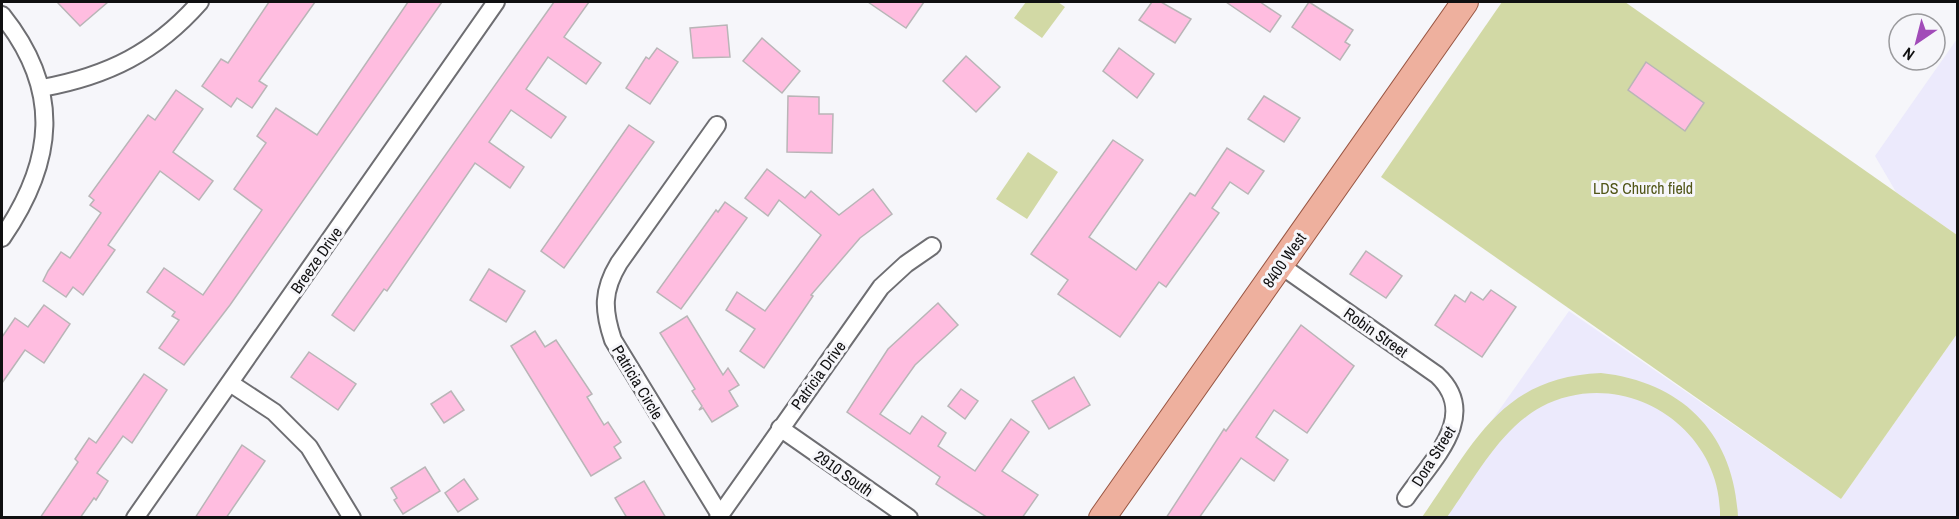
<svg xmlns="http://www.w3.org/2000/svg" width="1959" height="519" font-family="'Archivo Narrow',sans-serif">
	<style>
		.education { fill: #eceafc }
		.green { fill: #d2d9a5 }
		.building { fill: #ffbde0; stroke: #b9b5b7; stroke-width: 1.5 }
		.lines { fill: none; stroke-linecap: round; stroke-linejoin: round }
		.minor-casing { stroke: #6e6e72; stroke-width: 20 }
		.primary-casing { stroke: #985643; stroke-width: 28 }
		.minor { stroke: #fff; stroke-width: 16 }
		.primary { stroke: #eeb09e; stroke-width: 26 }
		.labels { text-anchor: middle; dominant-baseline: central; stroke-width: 6; stroke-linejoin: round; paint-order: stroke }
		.park-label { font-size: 16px; fill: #515618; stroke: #f6f6fa }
		.street-label { font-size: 16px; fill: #101011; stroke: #f6f6fa }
	</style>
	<rect width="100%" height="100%" fill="#f6f6fa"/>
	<!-- education -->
	<g class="education">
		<polygon points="1957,39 1957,235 1896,192 1875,156"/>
		<polygon points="1569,311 1841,499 1957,334 1957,517 1423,518"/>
	</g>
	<!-- green -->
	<g class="green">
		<polygon points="1026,2 1058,2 1065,7 1042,38 1014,18"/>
		<polygon points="1502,2 1625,2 1957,235 1957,334 1841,499 1381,177"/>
		<polygon points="1028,152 1058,172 1027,219 996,199"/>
		<path d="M1601 373C1683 382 1734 434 1738 517H1720C1722 426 1622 364 1541 407 1499 430 1474 480 1447 517H1422C1474 444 1500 377 1601 373Z"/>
	</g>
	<!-- building -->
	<g class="building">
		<polygon points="57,2 108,2 80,26"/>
		<polygon points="269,2 315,2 259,81 267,86 252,108 237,98 231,107 202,86 221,59 228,63"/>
		<polygon points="408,2 442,2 230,305 184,365 159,348 179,320 172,316 175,312 147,292 164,268 203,295 262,210 234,189 266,143 257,136 276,108 317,135"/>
		<polygon points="554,2 589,2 564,37 601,63 586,84 548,57 526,89 566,117 551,138 511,110 489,142 524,167 510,188 475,163 387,291 384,289 354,331 332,315"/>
		<polygon points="868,2 924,2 906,28"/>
		<polygon points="1152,2 1161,2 1191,19 1175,43 1139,20"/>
		<polygon points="1226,2 1260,2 1281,16 1270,32"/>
		<polygon points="1309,2 1353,30 1345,42 1350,45 1340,60 1292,27"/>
		<polygon points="727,25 730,57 693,58 690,28"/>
		<polygon points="762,38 800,71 782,93 743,61"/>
		<polygon points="657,48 678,62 650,104 626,88 646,57 649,59"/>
		<polygon points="1119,48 1154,74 1137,98 1103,71"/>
		<polygon points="966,56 1000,87 976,112 943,81"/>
		<polygon points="1646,62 1704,103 1685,131 1628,90"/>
		<polygon points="176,90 203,109 173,152 213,181 199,200 160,171 108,245 115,250 83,295 73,287 66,297 43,281 48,271 61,252 70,258 101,213 90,205 94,200 89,196 148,115 155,120"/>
		<polygon points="788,96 819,97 819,114 833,114 832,153 787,152"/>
		<polygon points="1264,96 1300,118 1284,142 1248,119"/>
		<polygon points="629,125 654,142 564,268 541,251"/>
		<polygon points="1113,140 1143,160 1089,237 1136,270 1190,193 1195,196 1227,148 1264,171 1248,194 1230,182 1212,208 1219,213 1166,287 1159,282 1120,337 1058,294 1068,280 1031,254"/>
		<polygon points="767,169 805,198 811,191 839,215 873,189 892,214 860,238 811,295 813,296 764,368 740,351 755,329 726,310 737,292 765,311 821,235 779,200 768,216 745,198"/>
		<polygon points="725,202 747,218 681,309 657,292 716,210 718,212"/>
		<polygon points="1366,251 1402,276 1386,298 1350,274"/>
		<polygon points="489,269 525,291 506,322 470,300"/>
		<polygon points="1491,290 1516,307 1482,357 1435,325 1455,295 1465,302 1471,292 1483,300"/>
		<polygon points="938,303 958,325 915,365 880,414 910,434 922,416 946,433 938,446 975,471 1011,419 1029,432 1002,471 1038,495 1022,518 988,518 963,502 936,484 940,477 847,412 888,349"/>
		<polygon points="44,305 70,324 44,363 25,350 2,383 2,337 15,318 28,327"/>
		<polygon points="687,316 723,375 728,368 739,385 729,391 738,406 712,422 703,408 699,410 702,406 692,391 695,389 660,333"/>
		<polygon points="1301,325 1354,366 1307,433 1274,410 1256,437 1288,460 1274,481 1241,458 1199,518 1166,518 1224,429 1226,431"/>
		<polygon points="535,331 545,347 556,340 592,394 587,397 604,425 608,422 621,442 614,447 621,458 591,476 511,346"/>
		<polygon points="309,352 356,384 338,410 291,377"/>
		<polygon points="144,374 167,390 132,443 123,436 97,473 108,481 96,500 94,498 80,518 40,518 78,462 75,459 89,438 96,443"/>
		<polygon points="1074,377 1090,405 1049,429 1032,401"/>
		<polygon points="961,389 978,401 965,419 948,406"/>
		<polygon points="451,391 464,410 444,423 431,404"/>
		<polygon points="242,445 265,461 226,518 195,518"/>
		<polygon points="425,467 440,491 403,514 394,500 397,498 391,488"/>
		<polygon points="464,479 478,499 458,512 445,493"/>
		<polygon points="644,481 666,518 627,518 615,498"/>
	</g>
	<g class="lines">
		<!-- minor casing -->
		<g class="minor-casing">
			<g id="minor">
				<path d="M2 15C62 90 55 161 2 238"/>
				<path d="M42 88C108 76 156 52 200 2"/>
				<path d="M717 125 619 263C602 291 603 310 613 340L720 515"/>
				<path d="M1280 265 1437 375C1481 416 1431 461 1406 498"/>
				<polyline points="230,383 274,412 309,447 352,518"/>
				<polyline points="780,428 909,518"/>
				<polyline points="135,518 496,2"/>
				<polyline points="718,518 881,287 906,264 932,246"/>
			</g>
		</g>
		<!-- primary casing -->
		<g class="primary-casing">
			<polyline id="primary" points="1102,518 1465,2"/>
		</g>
		<!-- minor -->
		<use href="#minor" class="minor"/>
		<!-- primary -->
		<use href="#primary" class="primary"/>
	</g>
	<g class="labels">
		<!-- park labels -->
		<g class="park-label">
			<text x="1643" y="188">LDS Church field</text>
		</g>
		<!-- street labels -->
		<g class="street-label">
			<text transform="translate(316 260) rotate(-55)">Breeze Drive</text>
			<text transform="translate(1284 260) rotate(-55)">8400 West</text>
			<text transform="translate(1376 332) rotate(35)">Robin Street</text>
			<text transform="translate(818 375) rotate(-54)">Patricia Drive</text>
			<text transform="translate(638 382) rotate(59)">Patricia Circle</text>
			<text transform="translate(1433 456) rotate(-58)">Dora Street</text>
			<text transform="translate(844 473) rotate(35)">2910 South</text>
		</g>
	</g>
	<!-- border -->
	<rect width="1959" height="519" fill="none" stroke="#101011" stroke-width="6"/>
	<!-- north arrow -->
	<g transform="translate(1917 42) rotate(215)"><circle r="28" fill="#f6f6fa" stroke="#9a9a9d" stroke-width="1.5"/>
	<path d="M0-4.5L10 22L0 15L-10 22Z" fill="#a14bb8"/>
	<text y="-9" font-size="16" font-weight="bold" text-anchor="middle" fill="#101011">N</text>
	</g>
</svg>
